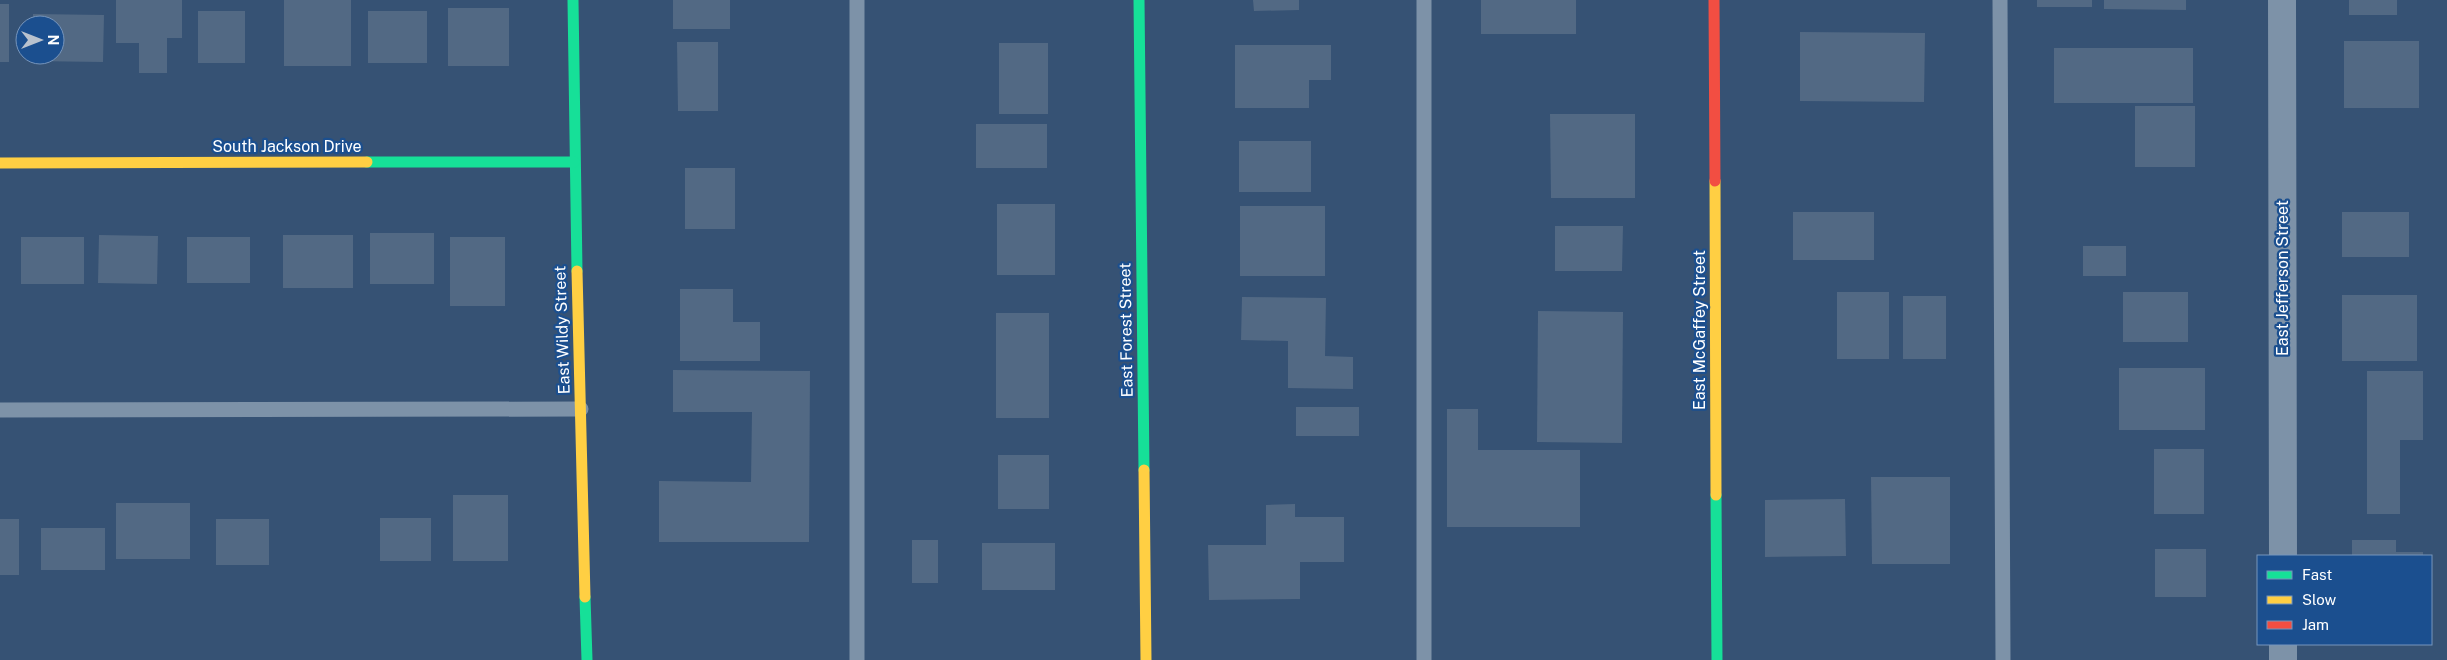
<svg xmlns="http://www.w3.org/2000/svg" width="2447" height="660" font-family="'Public Sans',sans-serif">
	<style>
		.building { fill: #526984 }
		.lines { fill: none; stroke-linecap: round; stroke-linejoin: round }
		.lane { stroke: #7d92a8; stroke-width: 15 }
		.street { stroke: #7d92a8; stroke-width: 28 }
		.fast { stroke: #16e098; stroke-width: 11 }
		.slow { stroke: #ffcf43; stroke-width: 11 }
		.jam { stroke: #f24e42; stroke-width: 11 }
		.labels { text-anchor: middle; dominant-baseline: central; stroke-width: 4.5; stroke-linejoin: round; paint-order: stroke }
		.street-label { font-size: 16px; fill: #fff; stroke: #1b4f8f }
	</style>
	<rect width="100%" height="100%" fill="#365274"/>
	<!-- building -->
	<g class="building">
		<polygon points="116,0 182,0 182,38 167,38 167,73 139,73 139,43 116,43"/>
		<rect x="284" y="0" width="67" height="66"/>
		<rect x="673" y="0" width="57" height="29"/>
		<polygon points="1253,0 1299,0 1299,10 1254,11"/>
		<rect x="1481" y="0" width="95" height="34"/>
		<rect x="2037" y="0" width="55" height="7"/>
		<polygon points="2104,0 2186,0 2186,10 2104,9"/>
		<rect x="2349" y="0" width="48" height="15"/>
		<rect x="0" y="4" width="9" height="58"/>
		<rect x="448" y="8" width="61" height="58"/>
		<rect x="198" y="11" width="47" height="52"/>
		<rect x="368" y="11" width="59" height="52"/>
		<polygon points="33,14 104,15 103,62 32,61 32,55 55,55 55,25 33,25"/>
		<polygon points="1800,32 1925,33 1924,102 1800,101"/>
		<rect x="2344" y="41" width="75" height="67"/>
		<polygon points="677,42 718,42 718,111 678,111"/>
		<rect x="999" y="43" width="49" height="71"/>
		<polygon points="1235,45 1331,45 1331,80 1309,80 1309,108 1235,108"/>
		<rect x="2054" y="48" width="139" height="55"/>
		<rect x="2135" y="106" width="60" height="61"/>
		<polygon points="1550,114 1635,114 1635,198 1551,198"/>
		<rect x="976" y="124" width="71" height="44"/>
		<rect x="1239" y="141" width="72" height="51"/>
		<rect x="685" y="168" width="50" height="61"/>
		<rect x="997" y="204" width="58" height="71"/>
		<rect x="1240" y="206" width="85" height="70"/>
		<rect x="1793" y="212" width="81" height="48"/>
		<rect x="2342" y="212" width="67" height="45"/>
		<polygon points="1555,226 1623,226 1622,271 1555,271"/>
		<rect x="370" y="233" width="64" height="51"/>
		<polygon points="99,235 158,236 157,284 98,283"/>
		<rect x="283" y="235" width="70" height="53"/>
		<rect x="21" y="237" width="63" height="47"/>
		<rect x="187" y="237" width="63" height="46"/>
		<rect x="450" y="237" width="55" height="69"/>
		<rect x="2083" y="246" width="43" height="30"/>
		<polygon points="680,289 733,289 733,322 760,322 760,361 680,361"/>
		<rect x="1837" y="292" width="52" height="67"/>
		<rect x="2123" y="292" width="65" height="50"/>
		<rect x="2342" y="295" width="75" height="66"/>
		<rect x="1903" y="296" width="43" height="63"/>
		<polygon points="1242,297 1326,298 1325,356 1353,357 1353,389 1288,388 1288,341 1241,340"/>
		<polygon points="1538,311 1623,312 1622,443 1537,442"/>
		<rect x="996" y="313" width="53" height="105"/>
		<rect x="2119" y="368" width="86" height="62"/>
		<polygon points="673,370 810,371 809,542 659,542 659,481 751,482 752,412 673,412"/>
		<polygon points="2367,371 2423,371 2423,440 2400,440 2400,514 2367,514"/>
		<rect x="1296" y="407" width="63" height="29"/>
		<polygon points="1447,409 1478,409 1478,450 1580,450 1580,527 1447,527"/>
		<rect x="2154" y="449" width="50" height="65"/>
		<rect x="998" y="455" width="51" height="54"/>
		<polygon points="1871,477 1950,477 1950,564 1872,564"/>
		<rect x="453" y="495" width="55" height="66"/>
		<polygon points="1845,499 1846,556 1765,557 1765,500"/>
		<rect x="116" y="503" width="74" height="56"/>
		<polygon points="1295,504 1295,517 1344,517 1344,562 1300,562 1300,599 1209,600 1208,545 1266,545 1266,505"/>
		<rect x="380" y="518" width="51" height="43"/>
		<rect x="0" y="519" width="19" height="56"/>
		<rect x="216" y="519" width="53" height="46"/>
		<rect x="41" y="528" width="64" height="42"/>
		<rect x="912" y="540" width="26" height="43"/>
		<polygon points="2352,540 2396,540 2396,552 2423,552 2423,556 2352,556"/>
		<rect x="982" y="543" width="73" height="47"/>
		<rect x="2155" y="549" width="51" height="48"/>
	</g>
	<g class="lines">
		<!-- lane -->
		<g class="lane">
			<polyline points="857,0 857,660"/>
			<polyline points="1424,0 1424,660"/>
			<polyline points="2000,0 2003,660"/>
			<polyline points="0,410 581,409"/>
		</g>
		<!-- street -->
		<g class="street">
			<polyline points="2282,0 2283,556"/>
			<polyline points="2283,644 2283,660"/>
		</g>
		<!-- fast -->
		<g class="fast">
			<polyline points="573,0 577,271"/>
			<polyline points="1139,0 1144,470"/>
			<polyline points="367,162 574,162"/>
			<polyline points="1716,495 1717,660"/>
			<polyline points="585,597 587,660"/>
		</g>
		<!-- slow -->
		<g class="slow">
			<polyline points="0,163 367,162"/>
			<polyline points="1715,181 1716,495"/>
			<polyline points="577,271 585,597"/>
			<polyline points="1144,470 1146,660"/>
		</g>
		<!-- jam -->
		<polyline class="jam" points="1714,0 1715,181"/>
	</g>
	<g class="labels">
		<!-- street labels -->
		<g class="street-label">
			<text x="287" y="146">South Jackson Drive</text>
			<text transform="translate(2282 278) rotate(-90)">East Jefferson Street</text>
			<text transform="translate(562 330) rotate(-92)">East Wildy Street</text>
			<text transform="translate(1126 330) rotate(-91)">East Forest Street</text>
			<text transform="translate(1699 330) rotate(-90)">East McGaffey Street</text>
		</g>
	</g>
	<!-- legend -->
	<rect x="2257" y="555" width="175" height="90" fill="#1b4f8f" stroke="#7695bc"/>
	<rect x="2267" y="571" width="25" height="8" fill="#16e098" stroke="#7695bc"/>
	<text x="2302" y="580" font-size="15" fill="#ffffff">Fast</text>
	<rect x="2267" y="596" width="25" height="8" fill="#ffcf43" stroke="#7695bc"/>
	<text x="2302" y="605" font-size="15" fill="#ffffff">Slow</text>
	<rect x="2267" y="621" width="25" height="8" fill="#f24e42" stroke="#7695bc"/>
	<text x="2302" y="630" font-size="15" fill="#ffffff">Jam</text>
	<!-- north arrow -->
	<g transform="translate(40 40) rotate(90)"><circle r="24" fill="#1b4f8f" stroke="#7695bc"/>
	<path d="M0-4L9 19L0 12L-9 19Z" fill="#b9c2ce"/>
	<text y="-8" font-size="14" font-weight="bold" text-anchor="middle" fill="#ffffff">N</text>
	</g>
</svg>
